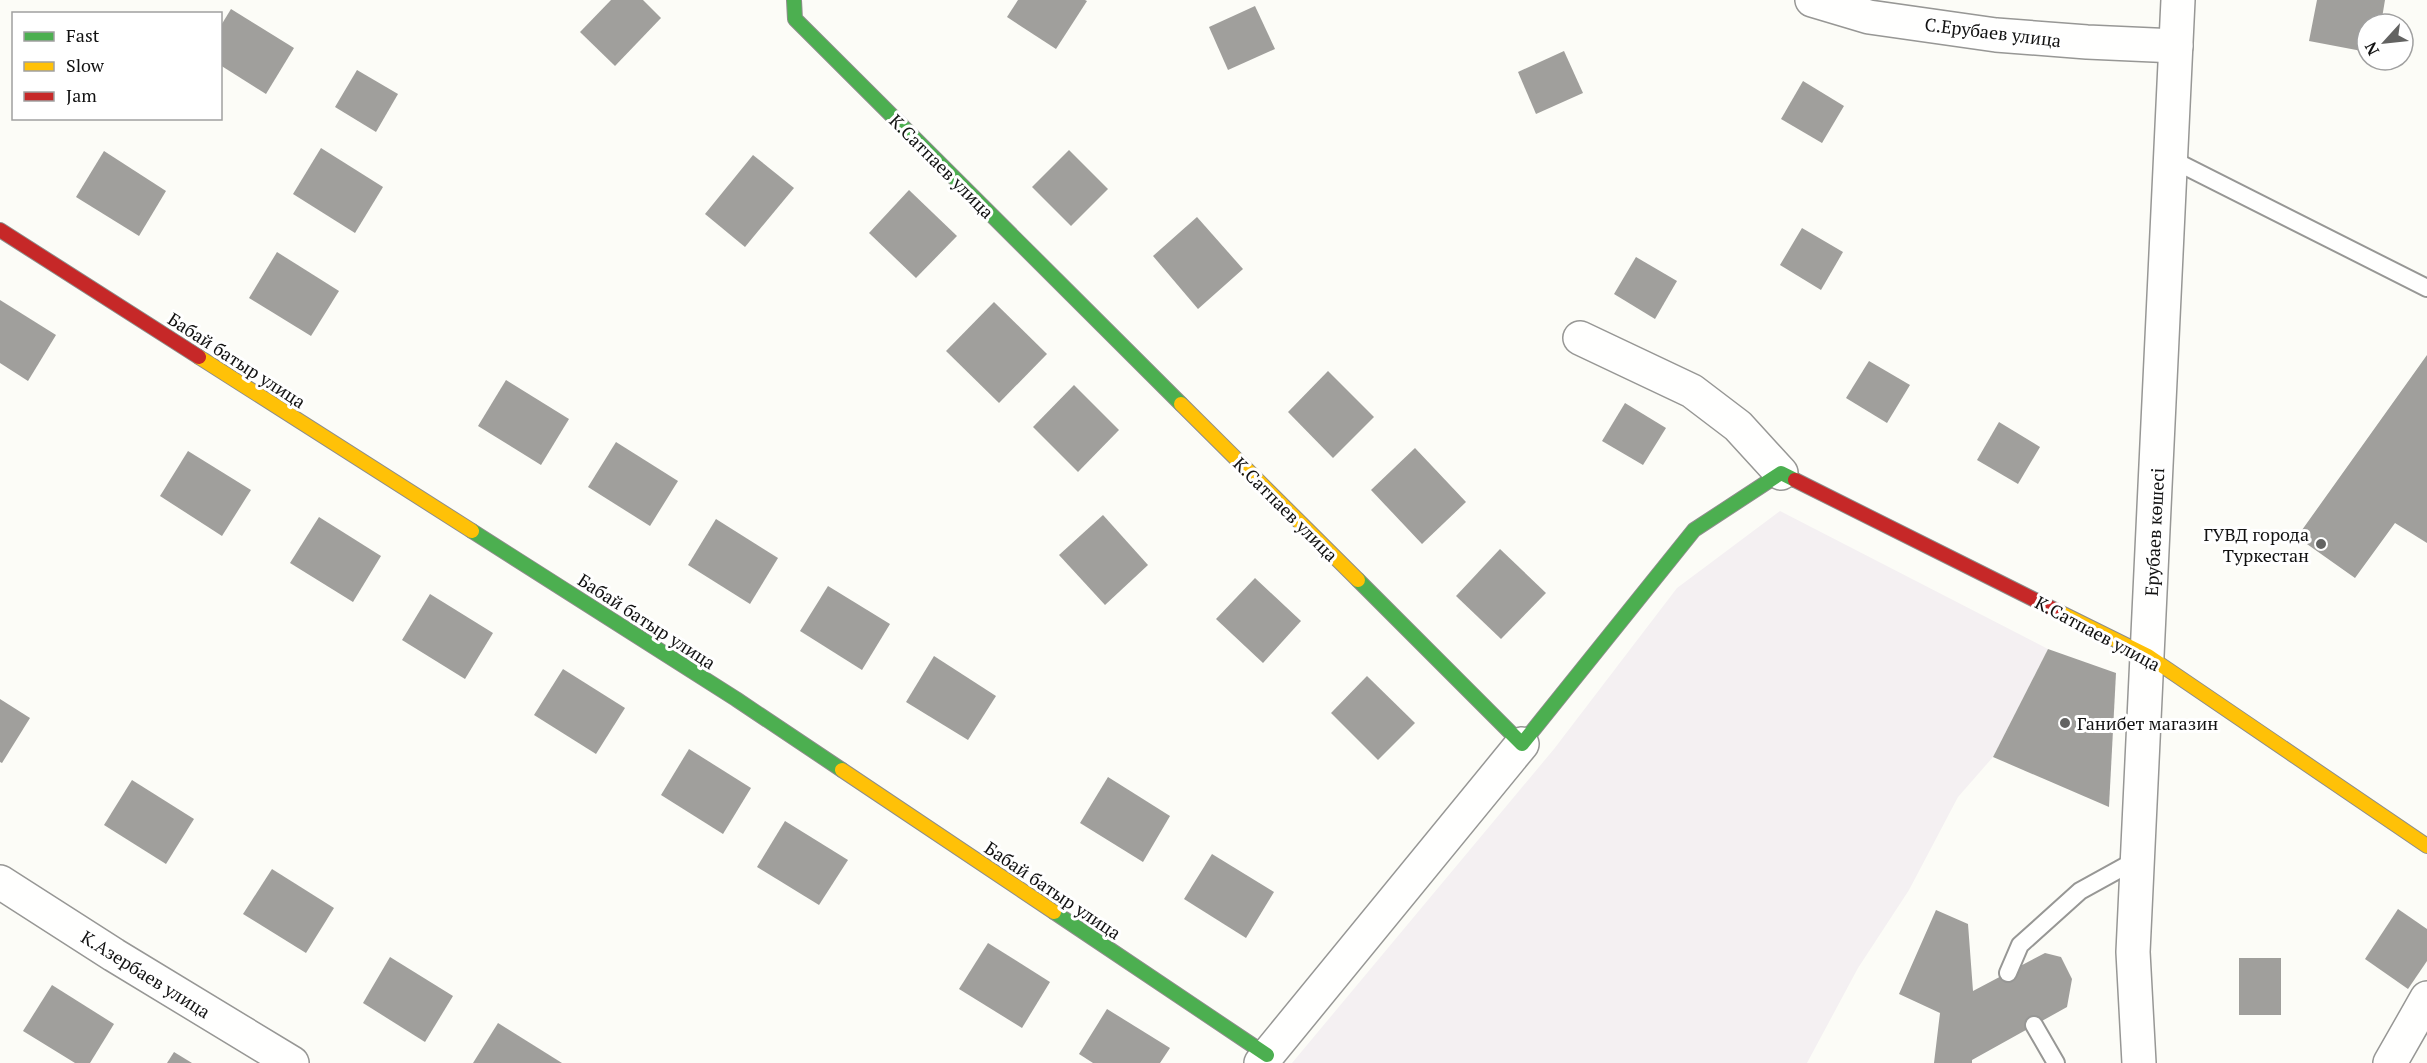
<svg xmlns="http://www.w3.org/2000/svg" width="2427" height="1063" font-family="'PT Serif',serif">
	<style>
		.industrial { fill: #f4f0f2 }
		.building { fill: #a09f9c }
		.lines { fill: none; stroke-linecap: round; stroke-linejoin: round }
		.lane-casing { stroke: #979795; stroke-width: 20 }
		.street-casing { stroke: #979795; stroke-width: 36 }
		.fast-casing { stroke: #8d8d8b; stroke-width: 16 }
		.slow-casing { stroke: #8d8d8b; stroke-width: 16 }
		.jam-casing { stroke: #8d8d8b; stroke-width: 16 }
		.lane { stroke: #fffffe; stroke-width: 16 }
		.street { stroke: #fffffe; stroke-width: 33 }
		.fast { stroke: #4caf50; stroke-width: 14 }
		.slow { stroke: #ffc107; stroke-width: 14 }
		.jam { stroke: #c62828; stroke-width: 14 }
		.poi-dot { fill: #636362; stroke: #fff; stroke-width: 2 }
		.labels { text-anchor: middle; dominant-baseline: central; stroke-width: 6; stroke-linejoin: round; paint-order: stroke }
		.street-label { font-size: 18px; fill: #111; stroke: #fff }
		.poi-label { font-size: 18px; fill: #111; stroke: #fff; text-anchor: end }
	</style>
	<rect width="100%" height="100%" fill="#fcfcf7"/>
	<!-- industrial -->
	<polygon class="industrial" points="1780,511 2048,649 1993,757 1958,797 1909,890 1858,968 1807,1063 1292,1063 1554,749 1677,588"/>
	<!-- building -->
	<g class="building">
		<polygon points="611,0 643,0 661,18 615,66 580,32"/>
		<polygon points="1018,0 1085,0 1087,1 1056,49 1007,17"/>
		<polygon points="2317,0 2385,0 2381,24 2367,24 2367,52 2309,41"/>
		<polygon points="1255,6 1275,49 1228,70 1209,27"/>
		<polygon points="231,9 294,48 266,94 220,65 220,27"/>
		<polygon points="1564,51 1583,93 1536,114 1518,72"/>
		<polygon points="357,70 398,94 376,132 335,107"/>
		<polygon points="1803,81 1844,106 1822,143 1781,119"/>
		<polygon points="321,148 383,187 355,233 293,194"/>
		<polygon points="1069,150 1108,189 1071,226 1032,187"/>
		<polygon points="104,151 166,191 139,236 76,197"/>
		<polygon points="753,155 794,188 745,247 705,214"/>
		<polygon points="909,190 957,236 916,278 869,233"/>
		<polygon points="1197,217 1243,269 1198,309 1153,256"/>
		<polygon points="1802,228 1843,252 1821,290 1780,265"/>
		<polygon points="277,252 339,291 311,336 249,298"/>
		<polygon points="1636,257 1677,281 1655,319 1614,294"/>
		<polygon points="0,300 56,335 28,381 0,363"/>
		<polygon points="994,302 1047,354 999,403 946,351"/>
		<polygon points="2427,355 2427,543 2395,523 2355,578 2297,537"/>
		<polygon points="1869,361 1910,385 1887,423 1846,398"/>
		<polygon points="1328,371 1374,417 1333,458 1288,412"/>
		<polygon points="506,380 569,419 541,465 478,426"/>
		<polygon points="1074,385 1119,430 1078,472 1033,427"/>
		<polygon points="1625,403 1666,428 1643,465 1602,441"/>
		<polygon points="1999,422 2040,447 2018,484 1977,460"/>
		<polygon points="616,442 678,481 650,526 588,487"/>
		<polygon points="1415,448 1466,502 1422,544 1371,490"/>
		<polygon points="188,451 251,490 222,536 160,496"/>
		<polygon points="1103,515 1148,565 1105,605 1059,555"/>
		<polygon points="319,517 381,556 353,602 290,563"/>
		<polygon points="716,519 778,558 750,604 688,565"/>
		<polygon points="1500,549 1546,593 1501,639 1456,596"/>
		<polygon points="1255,578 1301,621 1263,663 1216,619"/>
		<polygon points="828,586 890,624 862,670 800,631"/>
		<polygon points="430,594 493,633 465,679 402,640"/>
		<polygon points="2048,649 2116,673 2109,807 1993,757"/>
		<polygon points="934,656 996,696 968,740 906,702"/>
		<polygon points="563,669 625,708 596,754 534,715"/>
		<polygon points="1367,676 1415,723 1378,760 1331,713"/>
		<polygon points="0,699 30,718 2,763 0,762"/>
		<polygon points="689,749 751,788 723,834 661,795"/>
		<polygon points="1108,777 1170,816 1143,862 1080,823"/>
		<polygon points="132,780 194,819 166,864 104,825"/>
		<polygon points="785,821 848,860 819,905 757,867"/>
		<polygon points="1212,854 1274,892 1246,938 1184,899"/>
		<polygon points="272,869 334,908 306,953 243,914"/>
		<polygon points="2398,909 2427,929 2427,961 2408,989 2365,959"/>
		<polygon points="1936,910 1968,924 1973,991 2045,953 2061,957 2072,979 2067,1007 1972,1060 1972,1063 1934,1063 1940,1013 1899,994"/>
		<polygon points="988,943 1050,982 1022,1028 959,989"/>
		<polygon points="390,957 453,996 425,1042 363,1003"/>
		<rect x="2239" y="958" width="42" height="57"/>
		<polygon points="52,985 114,1024 90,1063 75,1063 23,1031"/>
		<polygon points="1107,1009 1170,1048 1160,1063 1093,1063 1079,1054"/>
		<polygon points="498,1023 562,1063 473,1063"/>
		<polygon points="174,1052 192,1063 167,1063"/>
	</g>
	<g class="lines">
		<!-- lane casing -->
		<g class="lane-casing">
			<g id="lane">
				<polyline points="2171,159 2427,288"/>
				<polyline points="2008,973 2020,945 2080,891 2138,859"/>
				<polyline points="2034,1025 2056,1063"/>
			</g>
		</g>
		<!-- street casing -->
		<g class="street-casing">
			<g id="street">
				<polyline points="1812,0 1869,17 1996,35 2087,42 2176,46"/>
				<polyline points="1580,338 1692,391 1738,426 1781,473"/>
				<polyline points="0,882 114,955 292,1063"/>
				<polyline points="1261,1063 1522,744"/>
				<polyline points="2139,1063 2133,952 2178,0"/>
				<polyline points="2390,1063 2427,998"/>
			</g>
		</g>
		<!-- fast casing -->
		<g class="fast-casing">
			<g id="fast">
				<polyline points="794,0 795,19 1181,404"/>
				<polyline points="472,531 736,699 842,770"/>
				<polyline points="1358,580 1522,744 1694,530 1781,473 1795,480"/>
				<polyline points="1054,912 1267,1055"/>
			</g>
		</g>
		<!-- slow casing -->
		<g class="slow-casing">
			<g id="slow">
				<polyline points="199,357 472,531"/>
				<polyline points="1181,404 1358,580"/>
				<polyline points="2057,611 2148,656 2427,846"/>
				<polyline points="842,770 1054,912"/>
			</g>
		</g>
		<!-- jam casing -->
		<g class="jam-casing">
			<g id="jam">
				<polyline points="0,230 199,357"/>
				<polyline points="1795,480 2057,611"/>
			</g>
		</g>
		<!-- lane -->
		<use href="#lane" class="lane"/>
		<!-- street -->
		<use href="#street" class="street"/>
		<!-- fast -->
		<use href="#fast" class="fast"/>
		<!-- slow -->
		<use href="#slow" class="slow"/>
		<!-- jam -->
		<use href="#jam" class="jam"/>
	</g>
	<!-- markers -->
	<g class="poi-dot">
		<circle cx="2321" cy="544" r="6"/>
		<circle cx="2065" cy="723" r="6"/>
	</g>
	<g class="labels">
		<!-- street labels -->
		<g class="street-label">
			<text transform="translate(1993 32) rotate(7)">С.Ерубаев улица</text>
			<text transform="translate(942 166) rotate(45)">К.Сатпаев улица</text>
			<text transform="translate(237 360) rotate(33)">Бабай батыр улица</text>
			<text transform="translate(1286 509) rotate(45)">К.Сатпаев улица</text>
			<text transform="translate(2154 532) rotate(-87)">Ерубаев көшесі</text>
			<text transform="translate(647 621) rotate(33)">Бабай батыр улица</text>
			<text transform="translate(2098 633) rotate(28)">К.Сатпаев улица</text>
			<text transform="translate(1053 890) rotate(34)">Бабай батыр улица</text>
			<text transform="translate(146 974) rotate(32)">К.Азербаев улица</text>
		</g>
		<!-- poi labels -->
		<g class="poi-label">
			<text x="2309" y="534">ГУВД города<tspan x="2309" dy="21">Туркестан</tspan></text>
			<text x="2077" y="723" text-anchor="start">Ганибет магазин</text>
		</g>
	</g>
	<!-- legend -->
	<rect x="12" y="12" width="210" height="108" fill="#ffffff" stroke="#a0a0a0" stroke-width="1.5"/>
	<rect x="24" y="32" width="30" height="9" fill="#4caf50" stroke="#a0a0a0" stroke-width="1.5"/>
	<text x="66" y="42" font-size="18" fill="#111111">Fast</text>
	<rect x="24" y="62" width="30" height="9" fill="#ffc107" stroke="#a0a0a0" stroke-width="1.5"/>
	<text x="66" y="72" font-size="18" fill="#111111">Slow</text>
	<rect x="24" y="92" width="30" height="9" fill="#c62828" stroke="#a0a0a0" stroke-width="1.5"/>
	<text x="66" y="102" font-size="18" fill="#111111">Jam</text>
	<!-- north arrow -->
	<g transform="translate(2385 42) rotate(243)"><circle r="28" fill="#ffffff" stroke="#a0a0a0" stroke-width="1.5"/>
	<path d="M0-4.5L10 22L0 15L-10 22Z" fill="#636362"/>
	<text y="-9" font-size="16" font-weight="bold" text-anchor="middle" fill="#111111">N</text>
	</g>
</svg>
